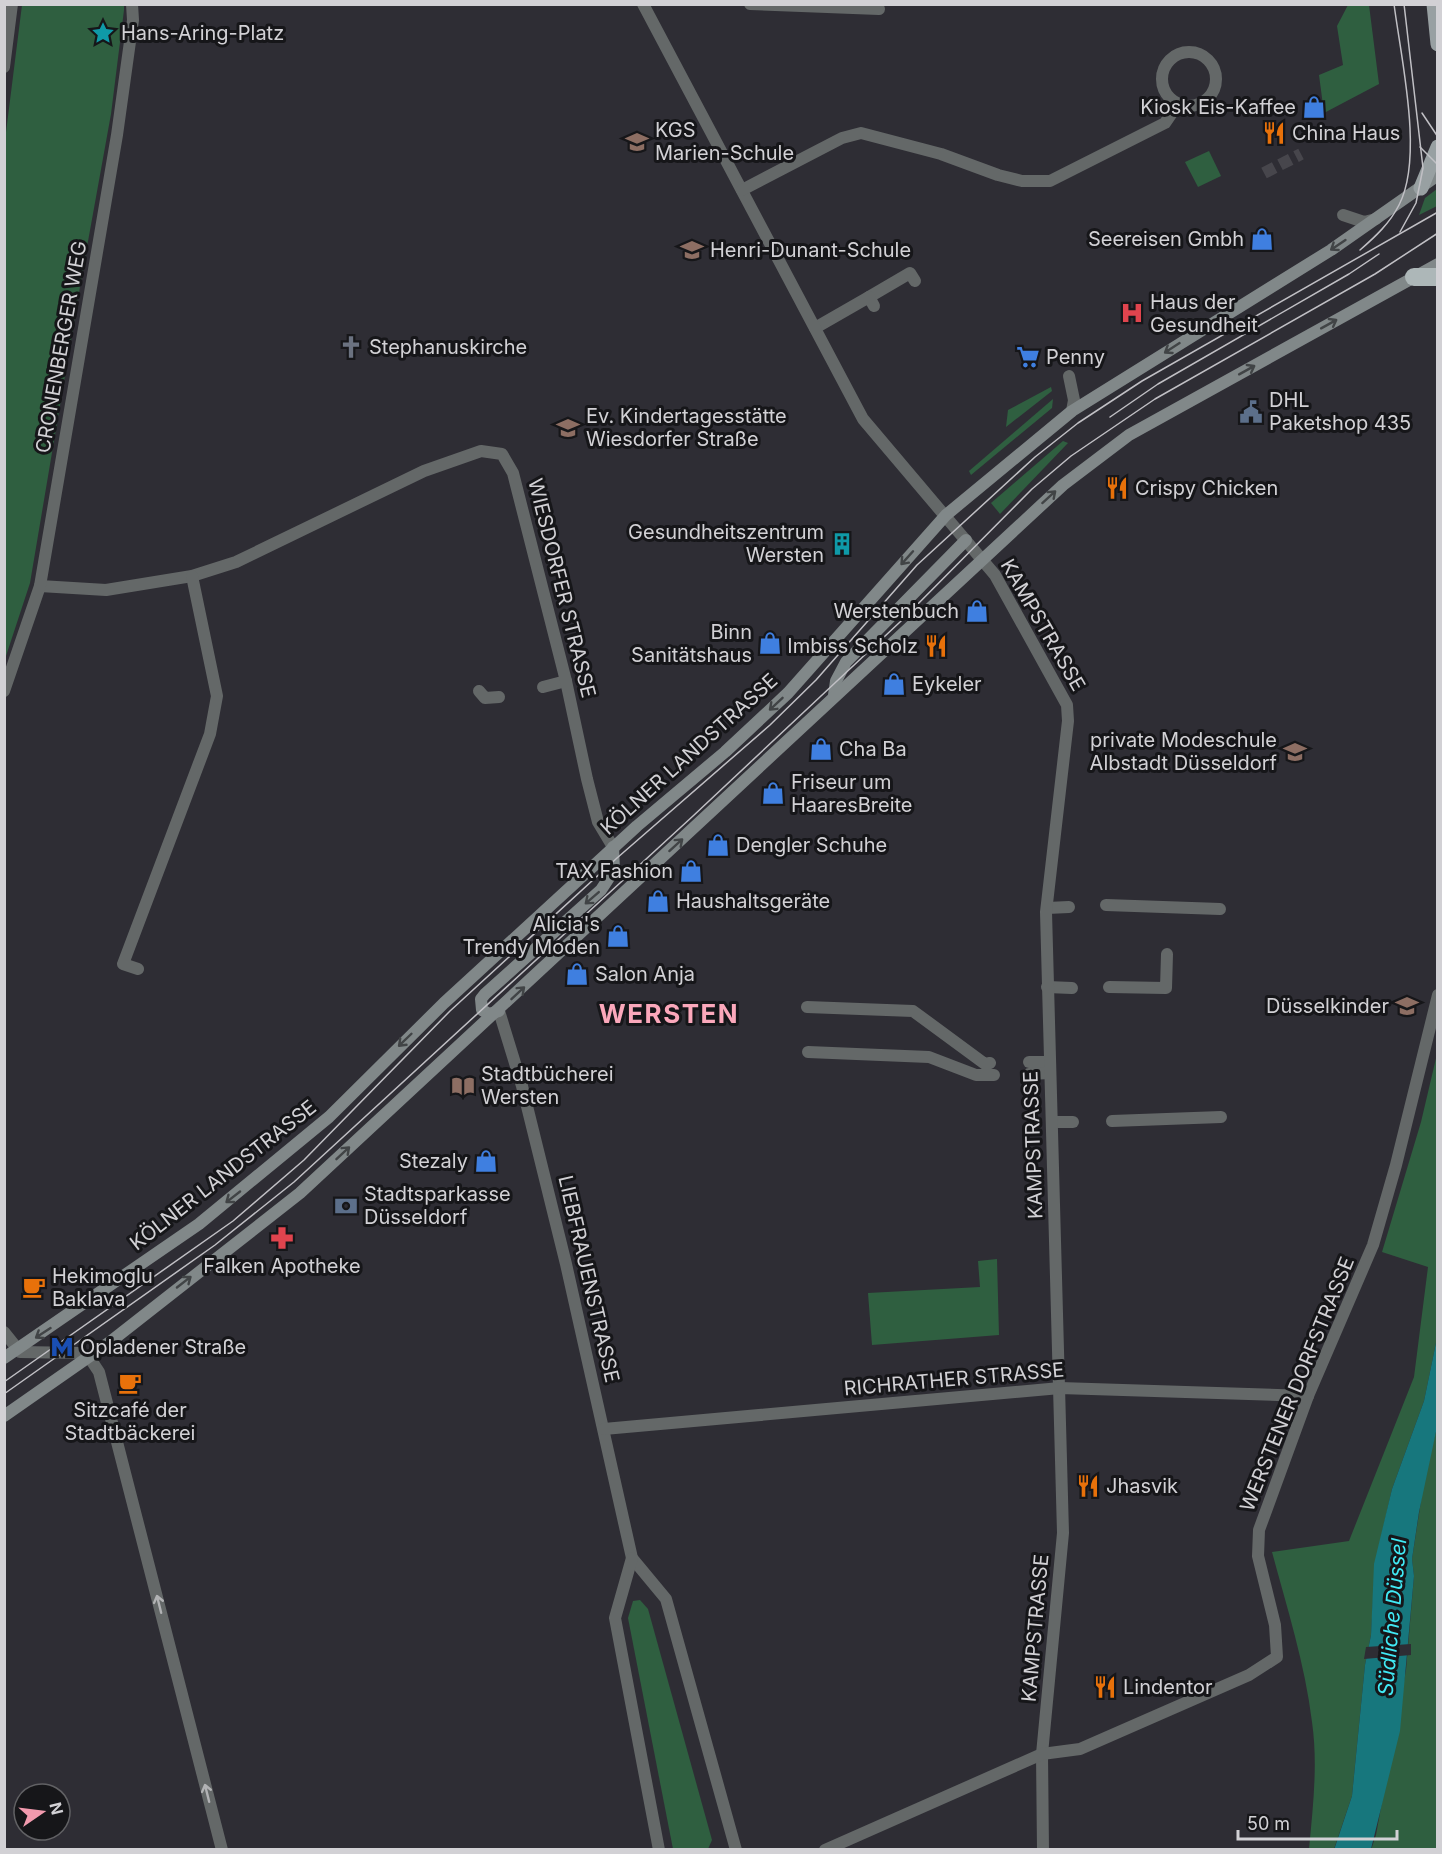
<svg xmlns="http://www.w3.org/2000/svg" width="1442" height="1854" font-family="Inter,sans-serif">
	<style>
		.green { fill: #2f5f40 }
		.water { fill: #17777d }
		.pier { fill: #2e2d34 }
		.lines { fill: none; stroke-linecap: round; stroke-linejoin: round }
		.pedestrian-tunnel { stroke: #47464c; stroke-width: 12; stroke-dasharray: 12 6; stroke-linecap: butt }
		.service { stroke: #646868; stroke-width: 12 }
		.minor { stroke: #646868; stroke-width: 12 }
		.secondary { stroke: #818889; stroke-width: 12 }
		.primary { stroke: #98a0a2; stroke-width: 15 }
		.motorway { stroke: #adb7b8; stroke-width: 18 }
		.tram { stroke: #c1c0c5; stroke-width: 1.5 }
		.oneway { stroke: #414446 }
		.oneway2 { stroke: #b1b2b4 }
		.labels { text-anchor: middle; dominant-baseline: central; stroke-width: 6; stroke-linejoin: round; paint-order: stroke }
		.poi-label { font-size: 20px; fill: #d2d1d5; stroke: #161619; text-anchor: start }
		.street-label { font-size: 20px; fill: #d2d1d5; stroke: #161619 }
		.water-label { font-size: 21px; font-style: italic; fill: #41eaf5; stroke: #161619 }
		.district-label { font-size: 26px; font-weight: bold; letter-spacing: 1.5px; fill: #fba8bb; stroke: #161619 }
	</style>
	<rect width="100%" height="100%" fill="#2e2d34"/>
	<!-- green -->
	<g class="green">
		<polygon points="22,5 124,4 124,10 111,114 83,269 30,583 5,659 4,148"/>
		<polygon points="1348,5 1369,5 1379,84 1324,113 1319,75 1343,65 1337,26"/>
		<polygon points="1209,151 1221,176 1198,187 1185,162"/>
		<polygon points="1437,189 1437,206 1419,215 1425,198"/>
		<polygon points="1051,387 1052,391 1006,427 1008,410"/>
		<polygon points="1053,399 1052,408 971,475 969,471"/>
		<polygon points="1063,441 1068,443 1000,514 991,503"/>
		<path d="M1437 1054V1338L1424 1401 1392 1489 1375 1564 1371 1635 1365 1665 1352 1796 1334 1849H1309C1313 1807 1318 1764 1312 1722 1305 1664 1287 1608 1272 1552L1349 1541 1414 1377 1428 1267 1382 1252 1421 1122Z"/>
		<polygon points="997,1259 999,1335 872,1345 868,1293 980,1287 978,1261"/>
		<polygon points="1437,1427 1437,1849 1371,1850 1376,1835 1406,1670 1414,1576 1412,1559 1425,1475"/>
		<polygon points="640,1600 648,1609 712,1840 708,1849 673,1849 628,1618 633,1601"/>
	</g>
	<!-- water -->
	<polygon class="water" points="1437,1338 1437,1427 1419,1512 1412,1559 1414,1576 1400,1731 1371,1849 1334,1850 1352,1796 1365,1665 1371,1635 1374,1564 1392,1489 1424,1401"/>
	<!-- pier -->
	<polygon class="pier" points="1411,1644 1411,1655 1364,1659 1366,1647"/>
	<g class="lines">
		<!-- pedestrian-tunnel -->
		<polyline class="pedestrian-tunnel" points="1264,173 1301,154"/>
		<!-- service -->
		<g class="service">
			<polyline points="750,4 879,9"/>
			<polyline points="1343,215 1364,222 1376,219"/>
			<polyline points="869,297 910,273 915,281"/>
			<polyline points="815,328 869,297 874,306"/>
			<polyline points="1069,376 1074,400 1072,411"/>
			<polyline points="543,687 566,681"/>
			<polyline points="479,691 485,698 499,697"/>
			<polyline points="1106,905 1220,909"/>
			<polyline points="1047,908 1069,907"/>
			<polyline points="1047,987 1072,988"/>
			<polyline points="1109,987 1166,988 1167,954"/>
			<polyline points="807,1007 913,1011 985,1064 990,1063"/>
			<polyline points="808,1052 929,1057 976,1075 994,1075"/>
			<polyline points="1029,1062 1050,1062"/>
			<polyline points="1029,1074 1050,1073"/>
			<polyline points="1112,1121 1221,1117"/>
			<polyline points="1052,1122 1073,1122"/>
		</g>
		<!-- minor -->
		<g class="minor">
			<polyline points="643,4 863,419 995,575 1067,705 1068,721 1046,912 1063,1533 1042,1754 1043,1850"/>
			<circle cx="1189" cy="79" r="27"/>
			<polyline points="4,67 12,4"/>
			<polyline points="742,190 842,138 861,133 941,154 998,175 1022,181 1050,181 1165,123 1178,104"/>
			<polyline points="40,586 106,590 192,576 236,562 424,471 481,451 502,454 513,473 566,681 587,779 598,822 613,847"/>
			<polyline points="4,691 40,586 117,135 133,20 132,4"/>
			<polyline points="138,969 123,964 210,734 217,696 192,576"/>
			<polyline points="499,1011 522,1086 566,1264 632,1558 666,1599 736,1850"/>
			<polyline points="4,1332 20,1352 81,1353 89,1357 99,1372 222,1850"/>
			<polyline points="604,1429 1060,1388 1308,1396"/>
			<polyline points="632,1558 615,1618 659,1850"/>
			<polyline points="825,1850 1042,1754 1080,1749 1249,1675 1277,1657 1275,1625 1258,1556 1259,1530 1308,1396 1373,1245 1396,1165 1438,995"/>
		</g>
		<!-- secondary -->
		<g class="secondary">
			<polyline points="834,695 836,681 846,662 966,540"/>
			<polyline points="499,1011 489,1014 482,1010 481,999 485,994 601,890 614,870 613,847"/>
			<polyline points="4,1358 199,1224 329,1117 444,1003 637,826 725,752 788,693 946,515 1072,411 1331,250 1438,175"/>
			<polyline points="4,1416 110,1342 300,1193 1063,485 1129,435 1438,264"/>
		</g>
		<!-- primary -->
		<g class="primary">
			<polyline points="1434,4 1438,44"/>
			<polyline points="1421,188 1438,147"/>
		</g>
		<!-- motorway -->
		<polyline class="motorway" points="1414,277 1438,277"/>
		<!-- tram -->
		<g class="tram">
			<polyline points="1422,113 1438,137"/>
			<polyline points="1420,147 1438,165"/>
			<polyline points="1400,232 1416,203 1423,168 1404,4"/>
			<path d="M1360 250C1375 237 1390 223 1399 205 1424 157 1401 59 1394 4"/>
			<polyline points="1110,417 1158,384 1349,274 1379,254"/>
			<polyline points="4,1382 233,1221 304,1160 450,1011 617,858 770,725 816,680 917,565 1035,457 1078,423 1142,381 1438,212"/>
			<polyline points="4,1394 215,1245 294,1182 693,816 900,622 1032,489 1071,456 1155,399 1375,274 1438,233"/>
		</g>
	</g>
	<!-- one-way arrows -->
	<defs><path id="oneway-shaft" d="M-6 0H5M1.5-3L5.5 0L1.5 3" fill="none" stroke-width="1.6" stroke-linecap="round" stroke-linejoin="round" transform="scale(1.5)"/></defs>
	<g class="oneway">
		<use href="#oneway-shaft" transform="translate(1338 245) rotate(146)"/>
		<use href="#oneway-shaft" transform="translate(1329 324) rotate(-29)"/>
		<use href="#oneway-shaft" transform="translate(1172 348) rotate(147)"/>
		<use href="#oneway-shaft" transform="translate(1247 370) rotate(-29)"/>
		<use href="#oneway-shaft" transform="translate(1049 497) rotate(-42)"/>
		<use href="#oneway-shaft" transform="translate(907 558) rotate(132)"/>
		<use href="#oneway-shaft" transform="translate(776 704) rotate(137)"/>
		<use href="#oneway-shaft" transform="translate(676 845) rotate(-42)"/>
		<use href="#oneway-shaft" transform="translate(592 898) rotate(139)"/>
		<use href="#oneway-shaft" transform="translate(518 993) rotate(-43)"/>
		<use href="#oneway-shaft" transform="translate(405 1040) rotate(136)"/>
		<use href="#oneway-shaft" transform="translate(343 1153) rotate(-43)"/>
		<use href="#oneway-shaft" transform="translate(233 1197) rotate(142)"/>
		<use href="#oneway-shaft" transform="translate(184 1282) rotate(-38)"/>
		<use href="#oneway-shaft" transform="translate(43 1333) rotate(147)"/>
	</g>
	<g class="oneway2">
		<use href="#oneway-shaft" transform="translate(159 1604) rotate(-104)"/>
		<use href="#oneway-shaft" transform="translate(207 1793) rotate(-104)"/>
	</g>
	<!-- icons -->
	<defs>
		<g id="sight-bare" transform="scale(1.8)"><path d="M0-6L1.8-2.2L6-1.7L2.9 1.2L3.7 5.4L0 3.3L-3.7 5.4L-2.9 1.2L-6-1.7L-1.8-2.2Z" fill="#0f9aa8" stroke="#161619" stroke-width="2.5" paint-order="stroke"/></g>
		<g id="shop-bare" transform="scale(1.8)"><path d="M-5-2.5h2.3a2.7 3.5 0 0 1 5.4 0H5L5.5 6h-11ZM-1.5-2.5h3a1.5 2.3 0 0 0-3 0Z" fill="#3f7fe0" stroke="#161619" stroke-width="2.5" paint-order="stroke"/></g>
		<g id="restaurant-bare" transform="scale(1.8)"><path d="M-5-6h1v4h1v-4h1v4h1v-4h1v5L-1.5 .5V6h-2V.5L-5-1ZM5-6V6H3V1.5H1.5Q1.5-4 5-6Z" fill="#e8710a" stroke="#161619" stroke-width="2.5" paint-order="stroke"/></g>
		<g id="school-bare" transform="scale(1.8)"><path d="M0-5L7-2L0 1L-7-2ZM-4 1L0 2.5L4 1V4Q0 6-4 4Z" fill="#8d6e63" stroke="#161619" stroke-width="2.5" paint-order="stroke"/></g>
		<g id="hospital-bare" transform="scale(1.8)"><path d="M-5-5h3v3.5h4V-5h3V5h-3V1.5h-4V5h-3Z" fill="#e0444e" stroke="#161619" stroke-width="2.5" paint-order="stroke"/></g>
		<g id="church-bare" transform="scale(1.8)"><path d="M-1.2-6h2.4v3.5h3.3v2.4h-3.3V6h-2.4V-.1h-3.3v-2.4h3.3Z" fill="#6b7280" stroke="#161619" stroke-width="2.5" paint-order="stroke"/></g>
		<g id="supermarket-bare" transform="scale(1.8)"><path d="M-6-5.5h2.5l.6 2H6L4.5 2H-2.5L-4.4-4H-6ZM-1.5 3.2a1.3 1.3 0 1 0 .1 0ZM3 3.2a1.3 1.3 0 1 0 .1 0Z" fill="#3f7fe0" stroke="#161619" stroke-width="2.5" paint-order="stroke"/></g>
		<g id="civic-bare" transform="scale(1.8)"><path d="M-.6-6.5H3V-4.5H.6V-3L4-1V1h2V6H-6V1h2V-1L-.6-3ZM-1.2 2.5V6h2.4V2.5Z" fill="#5c6f8a" stroke="#161619" stroke-width="2.5" paint-order="stroke"/></g>
		<g id="building-bare" transform="scale(1.8)"><path d="M-4-6H4V6H1V3H-1V6H-4ZM-2.5-4.3h1.7v1.8h-1.7ZM.8-4.3h1.7v1.8H.8ZM-2.5-1h1.7V.8h-1.7ZM.8-1h1.7V.8H.8Z" fill="#0f9aa8" stroke="#161619" stroke-width="2.5" paint-order="stroke"/></g>
		<g id="university-bare" transform="scale(1.8)"><path d="M0-5L7-2L0 1L-7-2ZM-4 1L0 2.5L4 1V4Q0 6-4 4Z" fill="#8d6e63" stroke="#161619" stroke-width="2.5" paint-order="stroke"/></g>
		<g id="library-bare" transform="scale(1.8)"><path d="M-6-4Q-3-5.5-.7-3.5V5Q-3 3-6 4ZM6-4Q3-5.5 .7-3.5V5Q3 3 6 4Z" fill="#8d6e63" stroke="#161619" stroke-width="2.5" paint-order="stroke"/></g>
		<g id="bank-bare" transform="scale(1.8)"><path d="M-6-4H6V4H-6ZM0-2.3a2.3 2.3 0 1 0 0 4.6a2.3 2.3 0 1 0 0-4.6Z" fill="#5c6f8a" stroke="#161619" stroke-width="2.5" paint-order="stroke"/></g>
		<g id="pharmacy-bare" transform="scale(1.8)"><path d="M-2-6h4v4h4v4h-4v4h-4v-4h-4v-4h4Z" fill="#e0444e" stroke="#161619" stroke-width="2.5" paint-order="stroke"/></g>
		<g id="cafe-bare" transform="scale(1.8)"><path d="M-5.5-4.5H6V0H3Q3 3.5 0 3.5H-2.5Q-5.5 3.5-5.5 0ZM3-3.2v2h1.7v-2ZM-6 4.5H4V6H-6Z" fill="#e8710a" stroke="#161619" stroke-width="2.5" paint-order="stroke"/></g>
		<g id="metro-bare" transform="scale(1.8)"><path d="M-5.5 5V-5H-3L0 0L3-5H5.5V5H3V-.5L0 4L-3-.5V5Z" fill="#1a4fb4" stroke="#161619" stroke-width="2.5" paint-order="stroke"/></g>
	</defs>
	<g fill-rule="evenodd">
		<use href="#sight-bare" x="103" y="33"/>
		<use href="#shop-bare" x="1314" y="107"/>
		<use href="#restaurant-bare" x="1274" y="133"/>
		<use href="#school-bare" x="637" y="142"/>
		<use href="#shop-bare" x="1262" y="239"/>
		<use href="#school-bare" x="692" y="250"/>
		<use href="#hospital-bare" x="1132" y="313"/>
		<use href="#church-bare" x="351" y="347"/>
		<use href="#supermarket-bare" x="1028" y="357"/>
		<use href="#civic-bare" x="1251" y="412"/>
		<use href="#school-bare" x="568" y="428"/>
		<use href="#restaurant-bare" x="1117" y="488"/>
		<use href="#building-bare" x="842" y="544"/>
		<use href="#shop-bare" x="977" y="611"/>
		<use href="#shop-bare" x="770" y="643"/>
		<use href="#restaurant-bare" x="936" y="646"/>
		<use href="#shop-bare" x="894" y="684"/>
		<use href="#shop-bare" x="821" y="749"/>
		<use href="#university-bare" x="1295" y="752"/>
		<use href="#shop-bare" x="773" y="793"/>
		<use href="#shop-bare" x="718" y="845"/>
		<use href="#shop-bare" x="691" y="871"/>
		<use href="#shop-bare" x="658" y="901"/>
		<use href="#shop-bare" x="618" y="936"/>
		<use href="#shop-bare" x="577" y="974"/>
		<use href="#school-bare" x="1407" y="1006"/>
		<use href="#library-bare" x="463" y="1086"/>
		<use href="#shop-bare" x="486" y="1161"/>
		<use href="#bank-bare" x="346" y="1206"/>
		<use href="#pharmacy-bare" x="282" y="1238"/>
		<use href="#cafe-bare" x="34" y="1287"/>
		<use href="#metro-bare" x="62" y="1347"/>
		<use href="#cafe-bare" x="130" y="1383"/>
		<use href="#restaurant-bare" x="1088" y="1486"/>
		<use href="#restaurant-bare" x="1105" y="1687"/>
	</g>
	<g class="labels">
		<!-- poi labels -->
		<g class="poi-label">
			<text x="121" y="33">Hans-Aring-Platz</text>
			<text x="1296" y="107" text-anchor="end">Kiosk Eis-Kaffee</text>
			<text x="655" y="130">KGS<tspan x="655" dy="23">Marien-Schule</tspan></text>
			<text x="1292" y="133">China Haus</text>
			<text x="1244" y="239" text-anchor="end">Seereisen Gmbh</text>
			<text x="710" y="250">Henri-Dunant-Schule</text>
			<text x="1150" y="302">Haus der<tspan x="1150" dy="23">Gesundheit</tspan></text>
			<text x="369" y="347">Stephanuskirche</text>
			<text x="1046" y="357">Penny</text>
			<text x="1269" y="400">DHL<tspan x="1269" dy="23">Paketshop 435</tspan></text>
			<text x="586" y="416">Ev. Kindertagesstätte<tspan x="586" dy="23">Wiesdorfer Straße</tspan></text>
			<text x="1135" y="488">Crispy Chicken</text>
			<text x="824" y="532" text-anchor="end">Gesundheitszentrum<tspan x="824" dy="23">Wersten</tspan></text>
			<text x="959" y="611" text-anchor="end">Werstenbuch</text>
			<text x="752" y="632" text-anchor="end">Binn<tspan x="752" dy="23">Sanitätshaus</tspan></text>
			<text x="918" y="646" text-anchor="end">Imbiss Scholz</text>
			<text x="912" y="684">Eykeler</text>
			<text x="1277" y="740" text-anchor="end">private Modeschule<tspan x="1277" dy="23">Albstadt Düsseldorf</tspan></text>
			<text x="839" y="749">Cha Ba</text>
			<text x="791" y="782">Friseur um<tspan x="791" dy="23">HaaresBreite</tspan></text>
			<text x="736" y="845">Dengler Schuhe</text>
			<text x="673" y="871" text-anchor="end">TAX Fashion</text>
			<text x="676" y="901">Haushaltsgeräte</text>
			<text x="600" y="924" text-anchor="end">Alicia's<tspan x="600" dy="23">Trendy Moden</tspan></text>
			<text x="595" y="974">Salon Anja</text>
			<text x="1389" y="1006" text-anchor="end">Düsselkinder</text>
			<text x="481" y="1074">Stadtbücherei<tspan x="481" dy="23">Wersten</tspan></text>
			<text x="468" y="1161" text-anchor="end">Stezaly</text>
			<text x="364" y="1194">Stadtsparkasse<tspan x="364" dy="23">Düsseldorf</tspan></text>
			<text x="282" y="1266" text-anchor="middle">Falken Apotheke</text>
			<text x="52" y="1276">Hekimoglu<tspan x="52" dy="23">Baklava</tspan></text>
			<text x="80" y="1347">Opladener Straße</text>
			<text x="130" y="1410" text-anchor="middle">Sitzcafé der<tspan x="130" dy="23">Stadtbäckerei</tspan></text>
			<text x="1106" y="1486">Jhasvik</text>
			<text x="1123" y="1687">Lindentor</text>
		</g>
		<!-- street labels -->
		<g class="street-label">
			<text transform="translate(61 347) rotate(-80)">CRONENBERGER WEG</text>
			<text transform="translate(562 588) rotate(76)">WIESDORFER STRASSE</text>
			<text transform="translate(1043 625) rotate(60)">KAMPSTRASSE</text>
			<text transform="translate(689 754) rotate(-42)">KÖLNER LANDSTRASSE</text>
			<text transform="translate(1033 1145) rotate(-92)">KAMPSTRASSE</text>
			<text transform="translate(223 1175) rotate(-38)">KÖLNER LANDSTRASSE</text>
			<text transform="translate(589 1279) rotate(77)">LIEBFRAUENSTRASSE</text>
			<text transform="translate(954 1379) rotate(-5)">RICHRATHER STRASSE</text>
			<text transform="translate(1297 1384) rotate(-68)">WERSTENER DORFSTRASSE</text>
			<text transform="translate(1035 1628) rotate(-85)">KAMPSTRASSE</text>
		</g>
		<!-- water labels -->
		<g class="water-label">
			<text transform="translate(1392 1617) rotate(-85)">Südliche Düssel</text>
		</g>
		<!-- district labels -->
		<g class="district-label">
			<text x="669" y="1013">WERSTEN</text>
		</g>
	</g>
	<!-- border -->
	<rect width="1442" height="1854" fill="none" stroke="#d2d1d5" stroke-width="12"/>
	<!-- north arrow -->
	<g transform="translate(42 1812) rotate(76)"><circle r="28" fill="#161619" stroke="#616164" stroke-width="1.5"/>
	<path d="M0-4.5L10 22L0 15L-10 22Z" fill="#f29aae"/>
	<text y="-9" font-size="16" font-weight="bold" text-anchor="middle" fill="#d2d1d5">N</text>
	</g>
	<!-- scale -->
	<path d="M1238 1830v9h159v-9" fill="none" stroke="#d2d1d5" stroke-width="3"/>
	<text x="1247" y="1830" font-size="18" fill="#d2d1d5" stroke="#161619" stroke-width="4.5" paint-order="stroke">50 m</text>
</svg>
